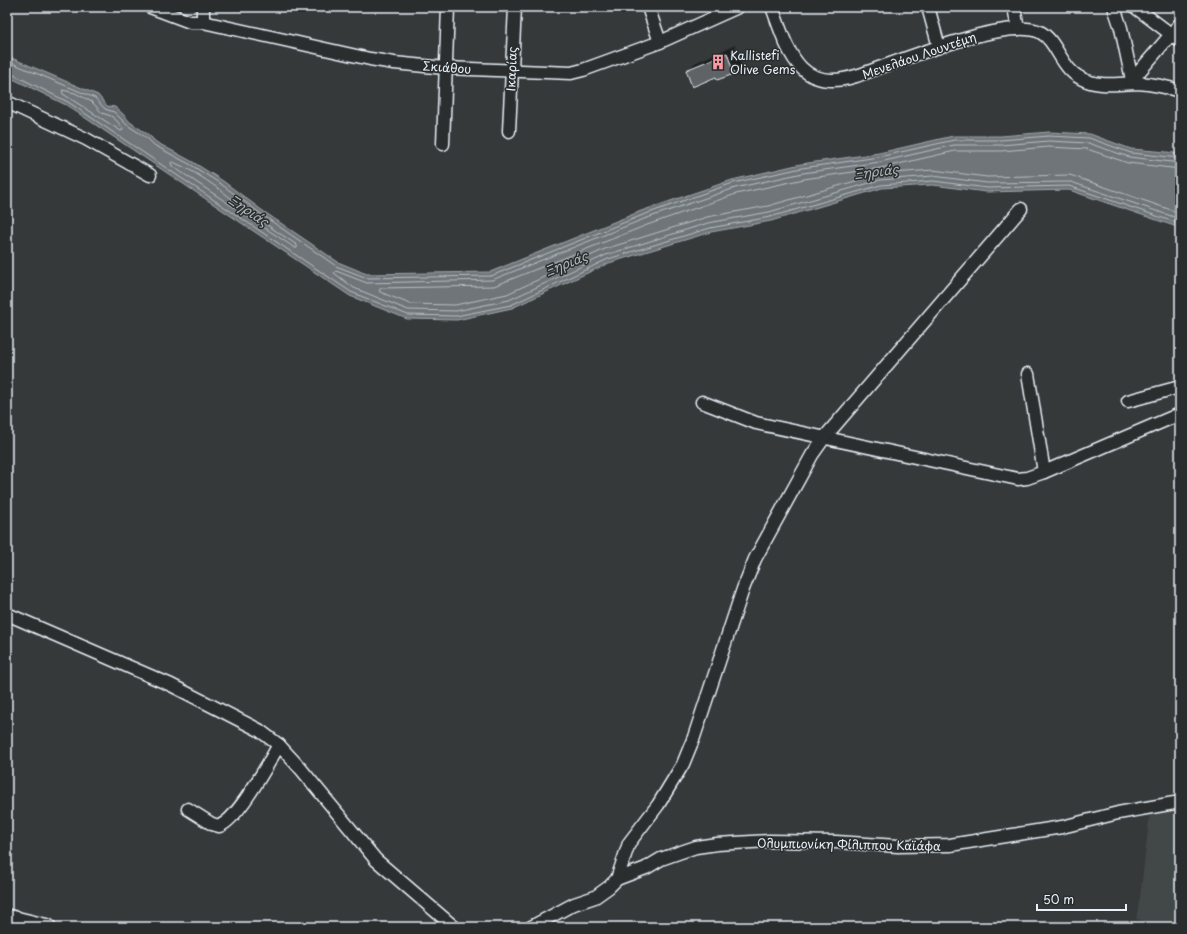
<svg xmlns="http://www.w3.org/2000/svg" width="1187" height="934" font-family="'Playpen Sans',sans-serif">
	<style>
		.built { fill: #424647 }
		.water { fill: #707579; stroke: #a0a7ac }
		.shadow { fill: #0007 }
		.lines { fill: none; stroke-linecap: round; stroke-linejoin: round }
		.shore { stroke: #b8bfc5; stroke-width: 1 }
		.building { fill: #5f6365; stroke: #e8f1f8 }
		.minor-casing { stroke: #e8f1f8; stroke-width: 15 }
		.major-casing { stroke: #e8f1f8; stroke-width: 18 }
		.minor { stroke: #2a2d2e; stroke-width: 12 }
		.major { stroke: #2a2d2e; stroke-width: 15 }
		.labels { text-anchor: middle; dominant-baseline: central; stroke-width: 3; stroke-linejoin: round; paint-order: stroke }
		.poi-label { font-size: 12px; fill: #e8f1f8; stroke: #2a2d2e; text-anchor: start }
		.street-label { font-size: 12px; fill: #e8f1f8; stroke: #2a2d2e }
		.water-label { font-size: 13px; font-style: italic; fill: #acb3b8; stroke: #2a2d2e }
	</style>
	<rect width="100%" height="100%" fill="#35393a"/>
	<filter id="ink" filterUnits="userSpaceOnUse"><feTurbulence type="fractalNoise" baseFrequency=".025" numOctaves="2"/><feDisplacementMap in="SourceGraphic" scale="8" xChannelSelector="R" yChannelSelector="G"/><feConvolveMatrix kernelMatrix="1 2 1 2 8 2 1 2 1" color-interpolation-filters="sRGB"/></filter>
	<g filter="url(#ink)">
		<!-- built -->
		<polygon class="built" points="1180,807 1180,919 1177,927 1166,927 1136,919 1140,897 1150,812"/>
		<!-- water -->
		<polygon class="water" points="7,56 98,95 107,106 115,107 123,114 130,122 149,135 156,142 193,162 223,181 263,211 338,262 367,274 490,272 641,211 732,180 801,164 879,153 953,136 1001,136 1049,132 1090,134 1131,149 1167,152 1180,154 1180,228 1069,190 986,192 933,185 882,188 771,221 711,232 609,263 512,308 457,320 407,319 350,296 66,105 7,76"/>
		<!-- shadow -->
		<polygon class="shadow" points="735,45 741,65 733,73 716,76 687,71 695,63"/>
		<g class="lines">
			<!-- shore -->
			<g class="shore">
				<polyline points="7,61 95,98 105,109 114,112 127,125 147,138 154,145 191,165 221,184 261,214 336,266 367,278 491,276 643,215 733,183 802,168 879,157 954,140 1001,140 1049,136 1089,138 1131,153 1180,158"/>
				<polyline points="7,73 10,73 68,102 351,292 408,315 456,316 511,305 608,259 710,228 770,217 881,185 933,181 987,188 1069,186 1180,224"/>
				<polygon points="63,90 75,93 92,102 102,113 111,116 116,120 123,128 123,130 121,131 63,94"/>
				<path d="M173 162C205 175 231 199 258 219 271 228 284 236 297 245V248H295L172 166 171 163Z"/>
				<polyline points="1180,163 1129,157 1088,143 1049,141 1001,145 954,145 880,162 803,173 735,188 644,219 492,280 367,283 336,271 334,273 354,288 408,310 456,311 509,300 606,255 708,223 769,212 880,180 933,176 987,183 1071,182 1180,219"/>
				<polyline points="1180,169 1128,163 1087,149 1049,147 1001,151 955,151 881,168 804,179 736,194 647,225 494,286 381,288 379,291 380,292 410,304 455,305 507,294 605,249 707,217 768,206 880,174 933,170 987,177 1070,175 1180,213"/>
			</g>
		</g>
		<!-- building -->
		<polygon class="building" points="727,53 734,74 717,80 716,77 692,87 686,70"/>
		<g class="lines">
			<!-- minor casing -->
			<g class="minor-casing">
				<g id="minor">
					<polyline points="150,7 190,22 203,22 370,59 394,63 445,68 571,73 583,70 660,42 738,7"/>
					<polyline points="648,7 660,42"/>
					<path d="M772 7C788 50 798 94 856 76 893 64 1006 16 1040 32 1059 42 1060 72 1087 81 1103 87 1121 83 1138 83 1152 84 1167 87 1180 91"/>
					<polyline points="928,7 939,47"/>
					<polyline points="1014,7 1018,29"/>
					<polyline points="1114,7 1121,28 1132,80 1131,83"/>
					<polyline points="1135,7 1180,41"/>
					<polyline points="203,22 203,7"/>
					<polyline points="1132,80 1180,24"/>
					<polyline points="7,102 86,139 150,175"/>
					<polyline points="509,131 515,7"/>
					<polyline points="443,144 448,7"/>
					<polyline points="1028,374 1044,472"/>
					<polyline points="1128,401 1176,388 1180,388"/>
					<polyline points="702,402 756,423 1018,479 1027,478 1044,472 1180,414"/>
					<polyline points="7,614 171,685 259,730 279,745 301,769 376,860 454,927"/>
					<path d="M188 809 212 824 219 826C238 820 268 763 279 745"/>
					<polyline points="617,879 646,868 661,859 681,852 696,847 717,844 770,841 836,842 898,846 950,845 1062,827 1118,813 1180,802"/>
					<polyline points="531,927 574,904 595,897 609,887 617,879 629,843 658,805 683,764 694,737 743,589 755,559 812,455 824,438 1021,209"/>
				</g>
			</g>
			<!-- major casing -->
			<g class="major-casing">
				<polyline id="major" points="7,917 48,927"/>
			</g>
			<!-- minor -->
			<use href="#minor" class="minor"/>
			<!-- major -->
			<use href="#major" class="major"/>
		</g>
	</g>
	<!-- icons -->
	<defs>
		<g id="building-bare" transform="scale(1.2)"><path d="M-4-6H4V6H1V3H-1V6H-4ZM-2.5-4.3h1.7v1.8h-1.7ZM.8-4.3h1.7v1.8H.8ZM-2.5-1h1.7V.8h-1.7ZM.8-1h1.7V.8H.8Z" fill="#ff9aa2" stroke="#2a2d2e" stroke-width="2.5" paint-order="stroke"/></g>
	</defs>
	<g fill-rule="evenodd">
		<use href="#building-bare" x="718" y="62"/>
	</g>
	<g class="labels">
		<!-- poi labels -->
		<g class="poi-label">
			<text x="730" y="55">Kallistefi<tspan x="730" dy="14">Olive Gems</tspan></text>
		</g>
		<!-- street labels -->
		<g class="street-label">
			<text transform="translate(919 55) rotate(-19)">Μενελάου Λουντέμη</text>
			<text transform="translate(447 67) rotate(4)">Σκιάθου</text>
			<text transform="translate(511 69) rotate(-88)">Ικαρίας</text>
			<text transform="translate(849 844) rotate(1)">Ολυμπιονίκη Φίλιππου Καϊάφα</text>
		</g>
		<!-- water labels -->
		<g class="water-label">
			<text transform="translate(876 171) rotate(-7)">Ξηριάς</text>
			<text transform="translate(249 210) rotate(34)">Ξηριάς</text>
			<text transform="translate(566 263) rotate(-22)">Ξηριάς</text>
		</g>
	</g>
	<!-- margin -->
	<rect width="1187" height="934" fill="none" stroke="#2a2d2e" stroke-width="24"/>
	<rect x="12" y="12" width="1163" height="910" fill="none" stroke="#e8f1f8" stroke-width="1.5" filter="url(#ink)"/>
	<!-- scale -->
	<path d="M1037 904v6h89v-6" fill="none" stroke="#e8f1f8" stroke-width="2"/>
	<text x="1043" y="904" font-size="12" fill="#e8f1f8" stroke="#2a2d2e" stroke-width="3" paint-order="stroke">50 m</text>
</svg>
